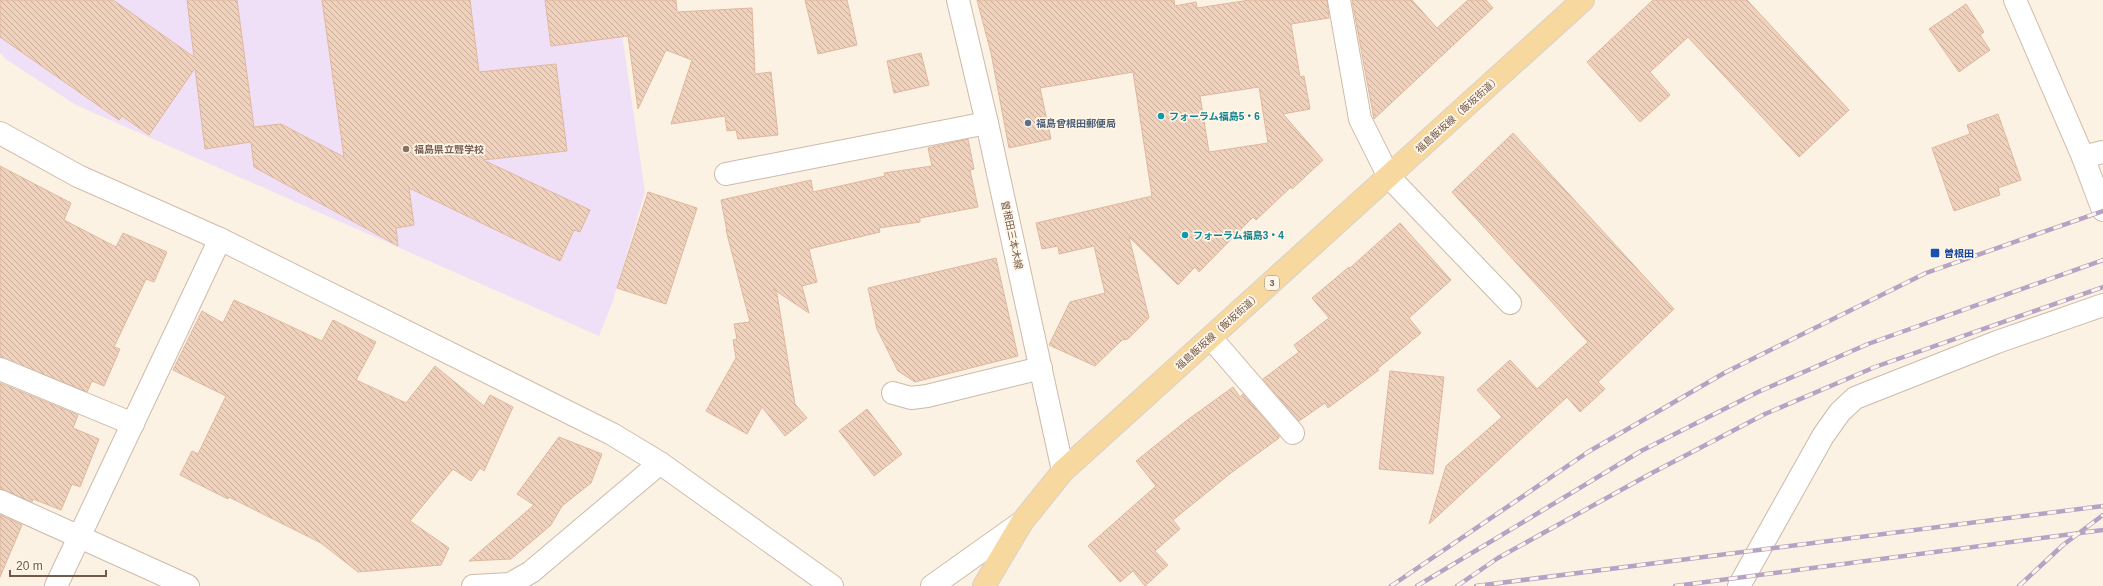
<svg xmlns="http://www.w3.org/2000/svg" width="2103" height="586" font-family="Helvetica,'Noto Sans JP',sans-serif">
	<style>
		.education { fill: #efe0f7 }
		.building { fill: url(#building-back-hatch); stroke: #e1b89d; fill-rule: evenodd }
		.lines { fill: none; stroke-linecap: round; stroke-linejoin: round }
		.street-casing { stroke: #ccbaaa; stroke-width: 24 }
		.secondary-casing { stroke: #d1bcaa; stroke-width: 24 }
		.primary-casing { stroke: #d8d1cc; stroke-width: 24 }
		.street { stroke: #fff; stroke-width: 22 }
		.secondary { stroke: #fff; stroke-width: 22 }
		.primary { stroke: #f7d89e; stroke-width: 22 }
		.rail-casing { stroke: #b5a2c4; stroke-width: 4.5 }
		.rail { stroke: #fef6e9; stroke-width: 3; stroke-dasharray: 9; stroke-linecap: butt }
		.culture-dot { fill: #0f9aa8; stroke: #fef6e9; stroke-width: 1.5 }
		.service-dot { fill: #5c6f8a; stroke: #fef6e9; stroke-width: 1.5 }
		.education-dot { fill: #8d6e63; stroke: #fef6e9; stroke-width: 1.5 }
		.transit-dot { fill: #1a4fb4; stroke: #fef6e9; stroke-width: 1.5 }
		.labels { text-anchor: middle; dominant-baseline: central; stroke-width: 3.5; stroke-linejoin: round; paint-order: stroke }
		.shield { fill: #fef6e9; stroke: #9c887a; stroke-width: 1 }
		.shield-label { font-size: 9px; font-weight: bold; fill: #72594a }
		.street-label { font-size: 10px; fill: #72594a; stroke: #fef6e9 }
		.culture-label { font-size: 10px; font-weight: bold; fill: #0d838f; stroke: #fef6e9; text-anchor: start }
		.service-label { font-size: 10px; font-weight: bold; fill: #4e5e75; stroke: #fef6e9; text-anchor: start }
		.education-label { font-size: 10px; font-weight: bold; fill: #785e54; stroke: #fef6e9; text-anchor: start }
		.transit-label { font-size: 10px; font-weight: bold; fill: #164399; stroke: #fef6e9; text-anchor: start }
	</style>
	<defs>
		<pattern id="building-back-hatch" width="6" height="6" patternUnits="userSpaceOnUse"><rect width="6" height="6" fill="#efd1bc"/><path d="M-1 5l2 2M0 0l6 6M5-1l2 2" fill="none" stroke="#c6ad9b"/></pattern>
	</defs>
	<rect width="100%" height="100%" fill="#fbf2e3"/>
	<!-- education -->
	<polygon class="education" points="0,0 617,0 645,192 613,301 599,336 76,105 7,60 0,53"/>
	<!-- building -->
	<g class="building">
		<polygon points="0,0 113,0 194,57 187,0 237,0 254,127 281,124 344,157 322,0 470,0 479,72 556,64 567,151 483,160 590,210 580,232 574,230 560,261 409,188 414,225 396,228 398,246 254,167 251,142 205,149 195,68 149,135 122,116 119,120 0,37"/>
		<polygon points="545,0 676,0 677,12 752,8 755,74 771,72 778,135 738,139 736,130 727,131 725,116 671,124 692,60 666,50 638,109 628,36 551,46"/>
		<polygon points="805,0 847,0 857,45 818,54"/>
		<path d="M977 0H1174L1175 6 1196 2 1197 8 1250 0H1327L1329 18 1291 24 1300 77 1304 76 1310 109 1283 114 1323 160 1292 189 1291 187 1256 220 1253 217 1199 272 1195 267 1178 285 1129 237 1149 318 1128 339 1122 340 1095 366 1049 345 1070 302 1105 293 1094 246 1059 254 1058 246 1042 249 1036 223 1152 196 1133 72 1040 88 1051 139 1009 148 991 53ZM1259 87 1268 143 1209 152 1200 96Z"/>
		<polygon points="1352,0 1412,0 1437,28 1468,0 1486,0 1493,8 1374,119"/>
		<polygon points="1653,0 1747,0 1849,110 1799,157 1688,37 1650,72 1670,95 1640,122 1587,62"/>
		<polygon points="1966,4 1984,32 1980,35 1990,50 1959,72 1929,29"/>
		<polygon points="921,53 929,85 894,93 887,61"/>
		<polygon points="1998,114 2021,180 1998,188 2000,195 1954,211 1932,148 1970,134 1967,125"/>
		<polygon points="1513,133 1674,309 1598,382 1605,389 1580,412 1567,397 1429,524 1446,466 1502,417 1477,390 1510,360 1537,389 1588,342 1452,192"/>
		<polygon points="968,139 974,169 970,170 978,207 920,218 920,222 879,228 880,232 809,249 817,282 802,286 809,313 773,289 777,294 795,404 807,418 785,436 762,407 747,434 706,411 736,358 733,340 737,339 734,324 750,322 726,230 727,231 721,200 811,180 813,192 885,176 884,173 932,166 928,148"/>
		<polygon points="0,166 71,203 64,220 116,247 123,233 167,252 154,282 146,279 114,347 120,349 104,386 92,381 87,392 0,357"/>
		<polygon points="648,192 697,208 666,304 617,288"/>
		<polygon points="1400,223 1451,280 1409,318 1421,333 1376,370 1379,370 1328,408 1325,403 1299,421 1263,379 1299,352 1294,345 1329,318 1312,298 1349,267 1350,268"/>
		<polygon points="996,258 1018,356 915,382 898,371 877,329 868,288"/>
		<polygon points="234,300 322,341 333,320 376,342 356,380 406,403 435,366 484,406 490,395 513,407 484,471 480,468 471,481 453,469 410,521 449,548 441,565 358,572 321,543 229,497 228,499 180,475 192,451 198,454 226,396 173,370 202,311 223,323"/>
		<polygon points="1390,371 1444,377 1433,474 1379,469"/>
		<polygon points="0,383 78,415 73,428 99,439 80,487 72,484 61,510 33,499 32,502 0,489"/>
		<polygon points="1233,387 1240,397 1243,394 1279,436 1279,438 1231,473 1173,520 1180,529 1155,551 1168,565 1145,586 1133,571 1120,582 1088,546 1156,486 1136,461 1186,421"/>
		<polygon points="867,409 902,454 874,476 839,431"/>
		<polygon points="559,437 602,454 591,483 562,506 551,525 511,559 469,561 534,505 517,494"/>
		<polygon points="0,515 22,525 0,577"/>
	</g>
	<g class="lines">
		<!-- street casing -->
		<g class="street-casing">
			<g id="street">
				<polyline points="958,0 987,123 1063,471"/>
				<polyline points="1339,0 1360,119 1389,177 1510,303"/>
				<polyline points="2083,157 2103,152"/>
				<polyline points="726,174 987,123"/>
				<polyline points="1211,338 1293,433"/>
				<polyline points="0,369 133,424"/>
				<polyline points="893,393 911,398 927,396 1041,368"/>
				<polyline points="0,501 188,586"/>
				<polyline points="56,586 220,239"/>
				<polyline points="473,586 510,584 531,572 660,463"/>
				<polyline points="1739,586 1823,436 1840,412 1855,398 1997,342 2103,305"/>
			</g>
		</g>
		<!-- secondary casing -->
		<g class="secondary-casing">
			<g id="secondary">
				<polyline points="2015,0 2083,157 2103,210"/>
				<polyline points="0,133 78,176 220,239 612,434 660,463 832,586"/>
				<polyline points="932,586 1022,522"/>
			</g>
		</g>
		<!-- primary casing -->
		<g class="primary-casing">
			<polyline id="primary" points="984,586 1022,522 1063,471 1583,0"/>
		</g>
		<!-- street -->
		<use href="#street" class="street"/>
		<!-- secondary -->
		<use href="#secondary" class="secondary"/>
		<!-- primary -->
		<use href="#primary" class="primary"/>
		<!-- rail casing -->
		<g class="rail-casing">
			<g id="rail">
				<polyline points="1391,586 1588,452 1726,372 1926,273 2103,211"/>
				<polyline points="1417,586 1641,451 1758,392 1868,344 2103,260"/>
				<polyline points="1457,586 1498,558 1650,474 1765,414 1875,367 2103,287"/>
				<polyline points="1476,586 2103,506"/>
				<polyline points="1675,586 2103,530"/>
				<polyline points="2019,586 2063,545 2103,515"/>
			</g>
		</g>
		<!-- rail -->
		<use href="#rail" class="rail"/>
	</g>
	<!-- markers -->
	<g class="culture-dot">
		<circle cx="1161" cy="116" r="4"/>
		<circle cx="1185" cy="235" r="4"/>
	</g>
	<circle class="service-dot" cx="1028" cy="123" r="4"/>
	<circle class="education-dot" cx="406" cy="149" r="4"/>
	<rect class="transit-dot" x="1930" y="248" width="10" height="10" rx="2"/>
	<g class="labels">
		<!-- shield labels -->
		<rect class="shield" x="1265" y="276" width="14" height="14" rx="3"/>
		<g class="shield-label">
			<text x="1272" y="283">3</text>
		</g>
		<!-- street labels -->
		<g class="street-label">
			<text transform="translate(1458 114) rotate(-42)">福島飯坂線（飯坂街道）</text>
			<text transform="translate(1012 235) rotate(78)">曽根田三本木線</text>
			<text transform="translate(1218 331) rotate(-42)">福島飯坂線（飯坂街道）</text>
		</g>
		<!-- culture labels -->
		<g class="culture-label">
			<text x="1169" y="116">フォーラム福島5・6</text>
			<text x="1193" y="235">フォーラム福島3・4</text>
		</g>
		<!-- service labels -->
		<g class="service-label">
			<text x="1036" y="123">福島曾根田郵便局</text>
		</g>
		<!-- education labels -->
		<g class="education-label">
			<text x="414" y="149">福島県立聾学校</text>
		</g>
		<!-- transit labels -->
		<g class="transit-label">
			<text x="1944" y="253">曽根田</text>
		</g>
	</g>
	<!-- scale -->
	<path d="M10 570v6h96v-6" fill="none" stroke="#72594a" stroke-width="2"/>
	<text x="16" y="570" font-size="12" fill="#72594a" stroke="#fef6e9" stroke-width="3" paint-order="stroke">20 m</text>
</svg>
